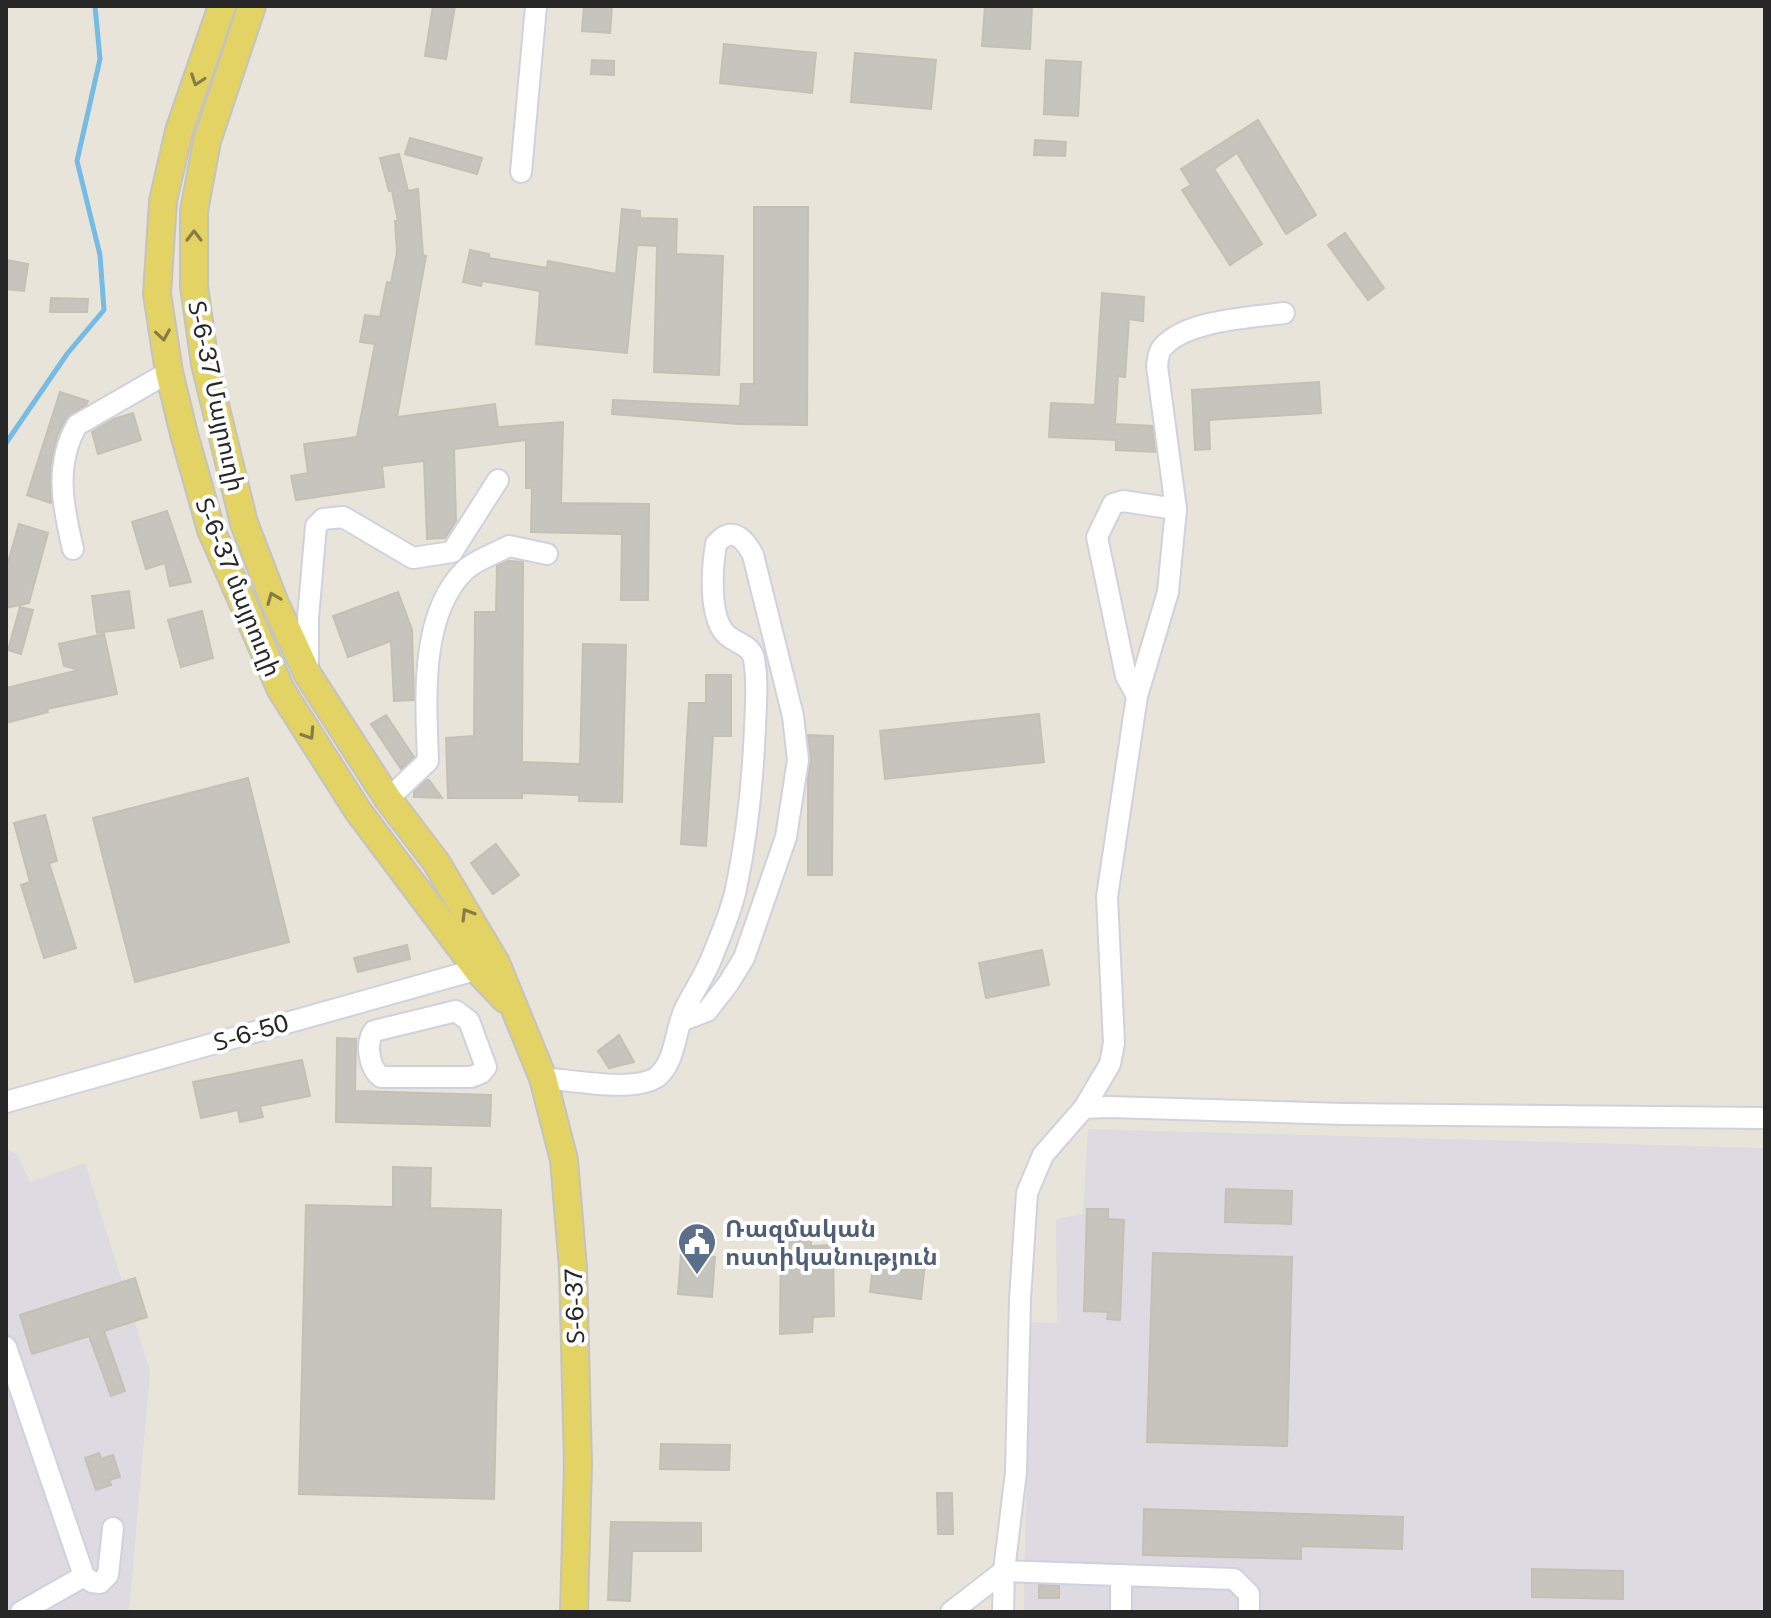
<svg xmlns="http://www.w3.org/2000/svg" width="1771" height="1618" font-family="'Public Sans','Noto Sans Armenian',sans-serif">
	<style>
		.industrial { fill: #dddae1 }
		.lines { fill: none; stroke-linecap: round; stroke-linejoin: round }
		.stream { stroke: #75bbe3; stroke-width: 5 }
		.building { fill: #c7c3bd; stroke: #c4c0b4; stroke-width: 2 }
		.minor-casing { stroke: #cfd1df; stroke-width: 24 }
		.major-casing { stroke: #c3c3c3; stroke-width: 30 }
		.minor { stroke: #fff; stroke-width: 20 }
		.major { stroke: #e3d264; stroke-width: 26 }
		.oneway { stroke: #857c46 }
		.labels { text-anchor: middle; dominant-baseline: central; stroke-width: 8; stroke-linejoin: round; paint-order: stroke }
		.street-label { font-size: 24px; fill: #272727; stroke: #fff }
		.service-label { font-size: 24px; font-weight: bold; fill: #4e5e75; stroke: #fff; text-anchor: start }
	</style>
	<rect width="100%" height="100%" fill="#e9e4da"/>
	<!-- industrial -->
	<g class="industrial">
		<polygon points="1088,1129 1765,1148 1765,1612 1024,1612 1029,1322 1057,1323 1056,1219 1083,1214"/>
		<polygon points="6,1150 17,1154 30,1182 85,1163 150,1371 129,1612 6,1612"/>
	</g>
	<g class="lines">
		<!-- stream -->
		<polyline class="stream" points="6,443 67,354 104,310 100,255 77,161 100,59 95,6"/>
	</g>
	<!-- building -->
	<g class="building">
		<polygon points="433,6 455,6 446,59 425,56"/>
		<polygon points="584,6 612,6 610,33 582,31"/>
		<polygon points="985,6 1032,6 1030,49 982,46"/>
		<polygon points="724,44 816,53 812,93 720,83"/>
		<polygon points="855,53 936,60 931,109 851,102"/>
		<polygon points="592,60 614,61 614,75 591,74"/>
		<polygon points="1046,60 1081,62 1078,116 1044,114"/>
		<polygon points="1258,120 1316,215 1286,234 1237,153 1214,169 1262,244 1230,265 1182,190 1191,185 1181,169"/>
		<polygon points="410,138 482,158 477,174 405,154"/>
		<polygon points="1035,140 1066,142 1065,156 1034,155"/>
		<polygon points="399,154 408,191 418,189 423,255 426,256 397,417 495,404 498,427 563,422 561,503 649,504 648,600 621,600 622,534 531,532 532,488 526,488 526,440 454,449 456,521 445,538 427,539 424,461 382,466 384,487 296,500 291,476 308,473 304,444 357,437 375,344 360,342 365,315 380,317 387,282 391,283 397,252 395,221 398,221 392,191 389,191 380,158"/>
		<polygon points="754,207 808,207 807,425 739,424 612,414 613,400 740,406 741,384 754,384"/>
		<polygon points="622,209 640,211 640,218 677,219 676,254 723,256 719,375 654,372 657,246 637,245 627,353 536,344 540,291 482,281 481,286 463,282 470,250 489,254 489,258 547,268 548,261 616,274"/>
		<polygon points="1345,233 1384,288 1368,300 1328,245"/>
		<polygon points="6,260 28,264 24,291 6,289"/>
		<polygon points="1102,293 1144,297 1143,321 1129,319 1125,377 1118,376 1115,424 1152,426 1155,452 1116,450 1116,440 1049,437 1051,403 1095,405"/>
		<polygon points="51,298 88,299 87,312 50,312"/>
		<polygon points="1319,382 1321,413 1209,420 1210,449 1195,450 1192,390"/>
		<polygon points="60,392 88,401 86,405 66,419 57,436 50,469 51,503 27,495"/>
		<polygon points="133,413 141,440 98,454 92,432 114,419"/>
		<polygon points="167,511 191,582 170,586 165,563 146,569 132,522"/>
		<polygon points="19,524 48,533 29,603 6,608 6,569"/>
		<polygon points="508,561 523,562 522,762 580,764 583,644 626,645 622,802 579,801 579,795 522,793 522,798 448,798 446,738 474,736 475,612 496,612 497,566"/>
		<polygon points="129,591 134,628 97,633 92,596"/>
		<polygon points="398,592 412,630 414,700 394,701 391,641 348,657 333,616"/>
		<polygon points="20,607 33,610 21,654 8,650"/>
		<polygon points="202,611 213,658 181,667 168,620"/>
		<polygon points="104,634 117,694 47,709 48,712 6,723 6,688 79,670 64,666 59,644"/>
		<polygon points="706,675 731,675 731,736 713,736 706,846 681,844 689,703 706,703"/>
		<polygon points="1039,714 1044,762 885,779 880,731"/>
		<polygon points="386,715 414,757 401,769 371,724"/>
		<polygon points="808,735 833,736 832,875 808,875 808,778 811,759"/>
		<polygon points="248,778 289,942 135,982 93,818"/>
		<polygon points="427,780 429,780 442,798 414,797 414,792"/>
		<polygon points="45,815 57,861 49,863 76,948 44,958 21,885 30,882 14,823"/>
		<polygon points="496,844 519,875 493,894 471,863"/>
		<polygon points="407,945 410,959 358,972 354,958"/>
		<polygon points="1042,950 1049,985 986,998 979,963"/>
		<polygon points="619,1035 634,1062 609,1068 598,1051"/>
		<polygon points="337,1038 356,1039 355,1091 491,1095 490,1126 336,1122"/>
		<polygon points="302,1060 310,1096 260,1106 263,1117 240,1122 238,1110 201,1118 193,1082"/>
		<polygon points="393,1167 431,1168 430,1208 501,1210 494,1499 299,1494 306,1205 393,1207"/>
		<polygon points="1226,1189 1292,1191 1291,1224 1225,1222"/>
		<polygon points="1087,1209 1108,1209 1108,1219 1124,1220 1120,1320 1107,1319 1108,1312 1084,1311"/>
		<polygon points="781,1231 811,1231 811,1246 833,1245 834,1316 813,1317 812,1332 780,1334"/>
		<polygon points="1153,1253 1292,1257 1287,1446 1147,1442"/>
		<polygon points="681,1254 715,1257 712,1297 678,1294"/>
		<polygon points="874,1258 925,1264 921,1299 870,1292"/>
		<polygon points="135,1278 147,1317 104,1331 125,1391 111,1396 89,1336 32,1354 20,1315"/>
		<polygon points="661,1444 730,1445 729,1470 660,1469"/>
		<polygon points="99,1453 101,1459 113,1455 120,1477 109,1480 111,1485 96,1490 85,1458"/>
		<polygon points="937,1493 952,1493 953,1534 938,1534"/>
		<polygon points="1144,1509 1403,1517 1402,1549 1301,1546 1301,1559 1143,1555"/>
		<polygon points="611,1522 701,1523 701,1551 632,1551 630,1601 608,1600"/>
		<polygon points="1532,1569 1623,1571 1623,1599 1532,1597"/>
		<polygon points="1039,1585 1059,1586 1059,1598 1039,1598"/>
	</g>
	<g class="lines">
		<!-- minor casing -->
		<g class="minor-casing">
			<g id="minor">
				<polyline points="521,172 536,6"/>
				<path d="M1176 509 1157 366C1158 359 1158 353 1162 348 1185 320 1249 318 1284 313"/>
				<path d="M73 549C63 507 54 465 77 425L169 372"/>
				<polyline points="308,671 308,618 316,526 323,519 343,517 413,558 452,552 498,480"/>
				<path d="M388 799 428 761C426 701 419 615 465 570 476 560 496 553 509 546L547 554"/>
				<path d="M456 1011 469 1021 486 1067 481 1073 471 1077H381C369 1068 365 1043 374 1031Z"/>
				<path d="M543 1078C572 1080 633 1093 657 1077 675 1063 675 1032 684 1011 692 993 705 976 712 957 721 935 731 912 736 889 747 836 753 779 755 726 756 704 758 681 754 659 752 646 738 644 728 636 708 620 712 568 716 544 732 525 744 538 753 555L793 716 798 760 786 837 744 958 728 984 707 1011 681 1021"/>
				<polyline points="6,1102 489,966"/>
				<polyline points="1084,1108 1110,1064 1114,1043 1107,897 1137,696 1168,592 1176,509 1123,501 1113,504 1097,537 1126,676 1137,696"/>
				<polyline points="6,1347 84,1576 92,1582 100,1583 108,1575 113,1528"/>
				<polyline points="21,1612 84,1576"/>
				<polyline points="951,1612 1004,1571 1003,1612"/>
				<polyline points="1121,1612 1121,1575"/>
				<polyline points="1249,1612 1249,1594 1234,1579 1004,1571 1016,1472 1020,1299 1027,1193 1043,1155 1084,1108 1108,1107 1344,1114 1765,1118"/>
			</g>
		</g>
		<!-- major casing -->
		<g class="major-casing">
			<g id="major">
				<polyline points="222,6 179,131 163,201 157,294 169,372 184,434 211,530 281,690 358,811 478,971 505,999"/>
				<polyline points="252,6 207,141 194,211 194,286 205,364 244,523 274,601 308,675 388,799 436,862 496,963 543,1078 564,1160 573,1268 578,1464 574,1612"/>
			</g>
		</g>
		<!-- minor -->
		<use href="#minor" class="minor"/>
		<!-- major -->
		<use href="#major" class="major"/>
	</g>
	<!-- one-way arrows -->
	<defs><path id="oneway-chevron" d="M-2-3.5L2.5 0L-2 3.5" fill="none" stroke-width="1.6" stroke-linecap="round" stroke-linejoin="round" transform="scale(2)"/></defs>
	<g class="oneway">
		<use href="#oneway-chevron" transform="translate(197 80) rotate(109)"/>
		<use href="#oneway-chevron" transform="translate(194 236) rotate(-90)"/>
		<use href="#oneway-chevron" transform="translate(163 335) rotate(81)"/>
		<use href="#oneway-chevron" transform="translate(273 598) rotate(-112)"/>
		<use href="#oneway-chevron" transform="translate(309 734) rotate(57)"/>
		<use href="#oneway-chevron" transform="translate(467 914) rotate(-121)"/>
	</g>
	<!-- icons -->
	<defs>
		<g id="civic-pin" transform="scale(2)"><path d="M0 17L-7.5 6A9.5 9.5 0 1 1 7.5 6Z" fill="#5c6f8a" stroke="#fff"/><path d="M-.6-6.5H3V-4.5H.6V-3L4-1V1h2V6H-6V1h2V-1L-.6-3ZM-1.2 2.5V6h2.4V2.5Z" fill="#fff"/></g>
	</defs>
	<g fill-rule="evenodd">
		<use href="#civic-pin" x="697" y="1242"/>
	</g>
	<g class="labels">
		<!-- street labels -->
		<g class="street-label">
			<text transform="translate(217 396) rotate(78)">Տ-6-37 Մայրուղի</text>
			<text transform="translate(239 587) rotate(68)">Տ-6-37 մայրուղի</text>
			<text transform="translate(251 1032) rotate(-16)">Տ-6-50</text>
			<text transform="translate(574 1306) rotate(-92)">Տ-6-37</text>
		</g>
		<!-- service labels -->
		<g class="service-label">
			<text x="725" y="1228">Ռազմական<tspan x="725" dy="28">ոստիկանություն</tspan></text>
		</g>
	</g>
	<!-- border -->
	<rect width="1771" height="1618" fill="none" stroke="#272727" stroke-width="16"/>
</svg>
